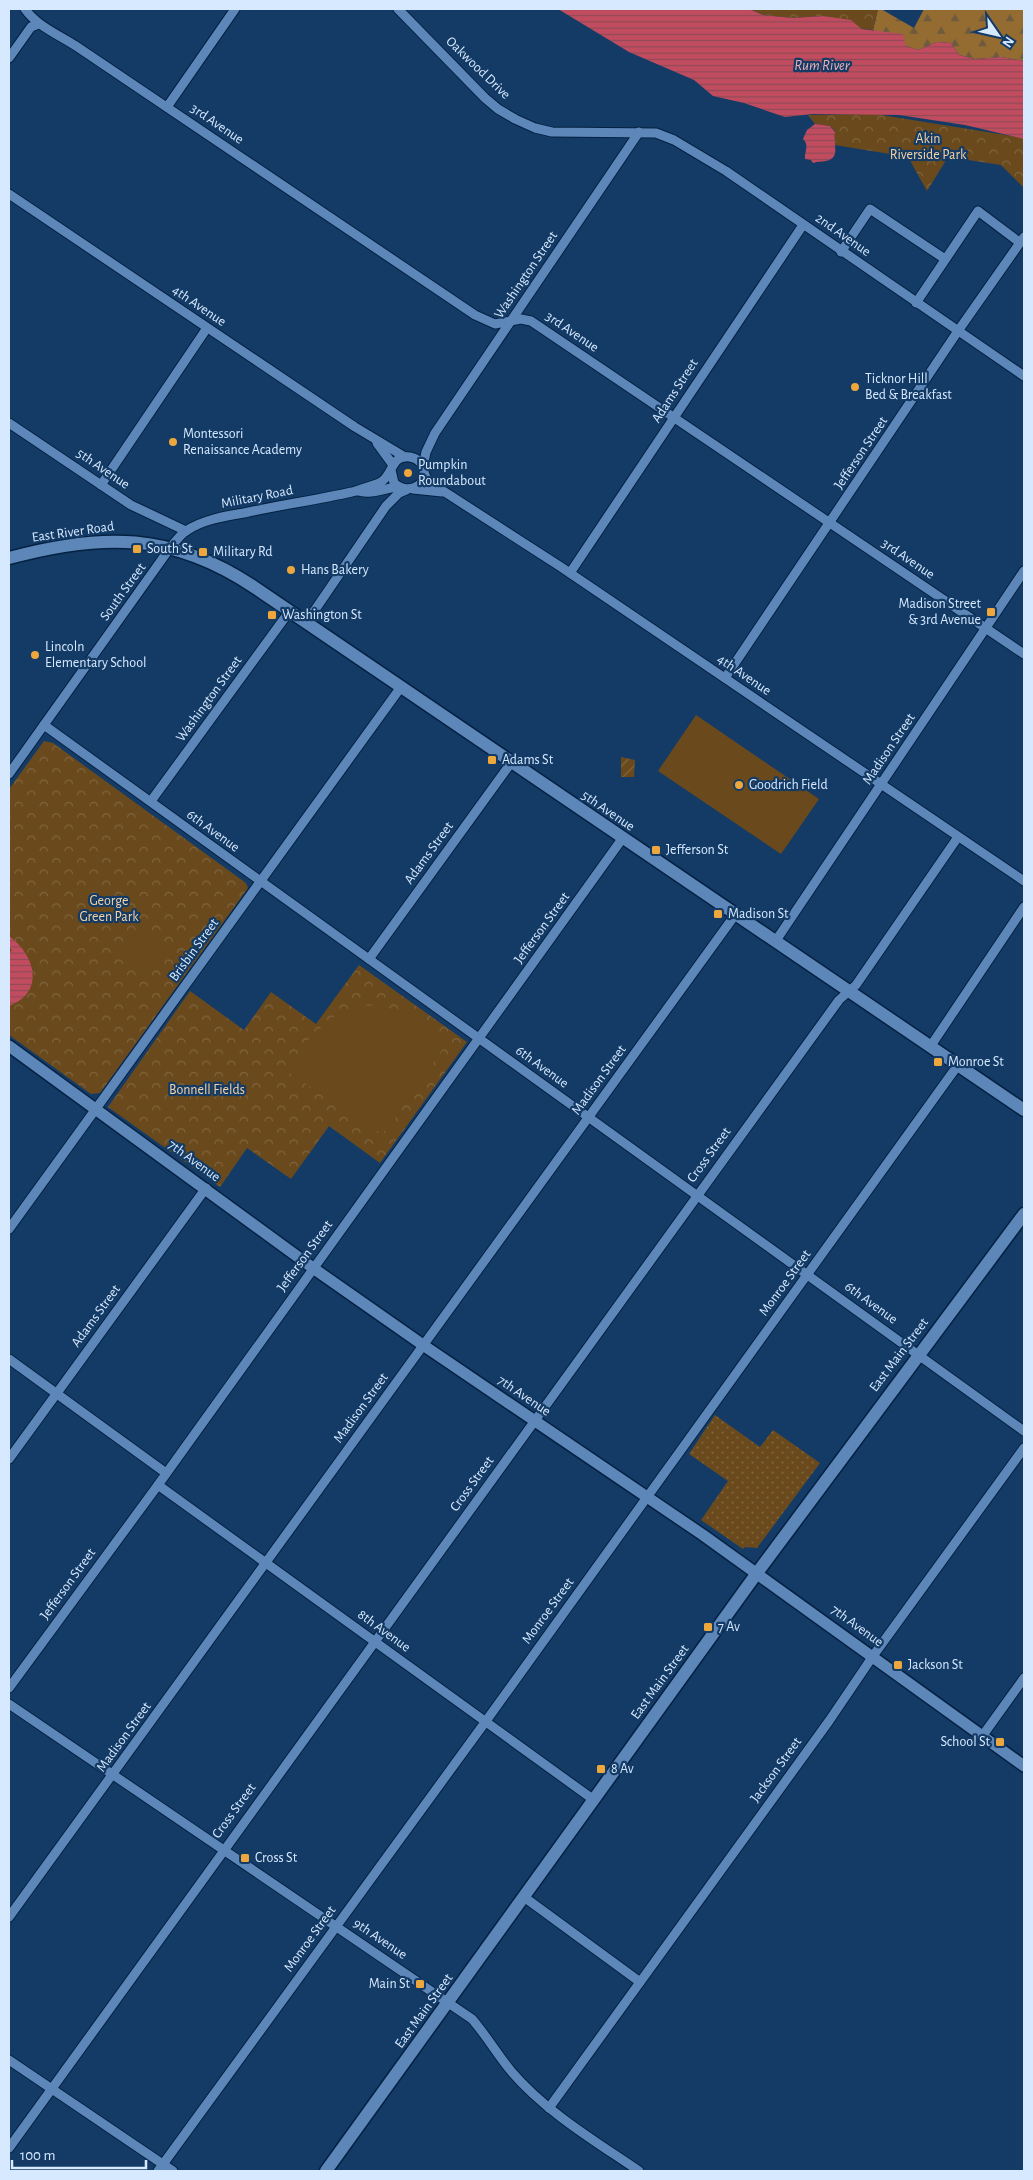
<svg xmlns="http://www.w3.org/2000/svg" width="1033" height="2180" font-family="'Alegreya Sans',sans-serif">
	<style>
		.grass { fill: url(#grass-dots) }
		.forest { fill: url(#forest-firs) }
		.park { fill: url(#park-crowns) }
		.garden { fill: url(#garden-furrows) }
		.pitch { fill: #6a4a1c }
		.water { fill: url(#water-rules) }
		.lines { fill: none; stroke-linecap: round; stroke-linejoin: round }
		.minor-casing { stroke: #042142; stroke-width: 11 }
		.tertiary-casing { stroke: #042142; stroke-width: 14 }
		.secondary-casing { stroke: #042142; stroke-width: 15 }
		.minor { stroke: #5d87b8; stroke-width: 9 }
		.tertiary { stroke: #5d87b8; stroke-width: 11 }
		.secondary { stroke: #5d87b8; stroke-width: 12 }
		.poi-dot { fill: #eea73c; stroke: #133b66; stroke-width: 2 }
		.labels { text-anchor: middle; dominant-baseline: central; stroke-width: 4.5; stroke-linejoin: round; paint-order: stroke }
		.street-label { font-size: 14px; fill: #d7e9ff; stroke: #133b66 }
		.park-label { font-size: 14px; fill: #f7d3a4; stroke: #133b66 }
		.poi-label { font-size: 14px; fill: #d7e9ff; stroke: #133b66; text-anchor: start }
		.water-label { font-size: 15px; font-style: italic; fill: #eeb0b5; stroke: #133b66 }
	</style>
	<defs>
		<pattern id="grass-dots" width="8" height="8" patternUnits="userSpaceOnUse" patternTransform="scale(1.25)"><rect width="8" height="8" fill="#6a4a1c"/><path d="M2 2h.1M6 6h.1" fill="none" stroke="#7f643e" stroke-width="1.8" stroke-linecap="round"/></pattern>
		<pattern id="forest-firs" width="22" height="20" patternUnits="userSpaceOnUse" patternTransform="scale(1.25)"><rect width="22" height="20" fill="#946b31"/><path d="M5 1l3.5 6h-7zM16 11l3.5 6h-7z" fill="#6e5a3d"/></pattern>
		<pattern id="park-crowns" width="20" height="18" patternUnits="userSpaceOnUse" patternTransform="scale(1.25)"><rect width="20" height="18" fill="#6a4a1c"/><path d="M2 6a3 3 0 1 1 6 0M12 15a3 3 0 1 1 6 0" fill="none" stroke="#7f643e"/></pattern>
		<pattern id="garden-furrows" width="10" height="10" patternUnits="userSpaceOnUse" patternTransform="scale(1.25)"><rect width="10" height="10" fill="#6a4a1c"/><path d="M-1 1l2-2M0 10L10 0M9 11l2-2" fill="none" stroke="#7f643e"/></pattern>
		<pattern id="water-rules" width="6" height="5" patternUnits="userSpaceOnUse" patternTransform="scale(1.25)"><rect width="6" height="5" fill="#c24c5f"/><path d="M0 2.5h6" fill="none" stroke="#8e4a57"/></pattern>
	</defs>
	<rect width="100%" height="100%" fill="#133b66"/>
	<!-- grass -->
	<polygon class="grass" points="715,1415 760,1447 773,1430 820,1463 757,1548 745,1547 743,1549 701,1520 728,1481 689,1454"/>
	<!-- forest -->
	<polygon class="forest" points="878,9 881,9 914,28 924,9 1024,9 1024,61 1001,57 975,59 959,55 951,43 937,42 918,50 906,46 873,30"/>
	<!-- park -->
	<g class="park">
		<polygon points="749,9 878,9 873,30 861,29 823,16 793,18 763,15"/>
		<polygon points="875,114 1024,138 1024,188 1001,165 948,157 927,191 908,157 835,145 833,138 835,131 830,126 815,124 808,115"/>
		<polygon points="44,741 53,743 246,883 248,888 100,1093 91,1094 9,1035 9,789"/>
		<polygon points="359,965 467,1042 380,1163 329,1126 291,1179 247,1148 220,1187 108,1107 190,991 244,1030 271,992 316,1024"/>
	</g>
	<!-- garden -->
	<polygon class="garden" points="621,757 635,760 634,777 621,777"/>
	<!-- pitch -->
	<g class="pitch">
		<polygon points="696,715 819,799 781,854 658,771"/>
		<polygon points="142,929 167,948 158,960 133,941"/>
		<polygon points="130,945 156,964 147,976 121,956"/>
		<polygon points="363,1005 399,1010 448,1041 386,1131 377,1131 288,1072 307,1041 331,1018"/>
	</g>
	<!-- water -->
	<g class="water">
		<polygon points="558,9 749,9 763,15 793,18 823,16 851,20 861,29 903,34 906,46 918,50 937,42 951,43 959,55 975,59 1001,57 1024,61 1024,139 965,125 899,115 813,114 785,117 744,103 713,96 694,80 629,52"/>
		<path d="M815 124 830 126 835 132C832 142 842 158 826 161 821 162 818 161 813 163L811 160 805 159C804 152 810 146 803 139L807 130Z"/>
		<path d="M9 936C35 955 46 992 9 1006V954L12 950 9 947Z"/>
	</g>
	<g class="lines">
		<!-- minor casing -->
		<g class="minor-casing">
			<g id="minor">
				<path d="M25 9C37 26 59 35 76 46L475 315 495 324 521 319 531 321 1024 654"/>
				<polyline points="398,9 485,98 498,109 515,119 535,128 552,132 656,133 674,140 726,171 1024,376"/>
				<polyline points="9,58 31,27 38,24"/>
				<polyline points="167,107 235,9"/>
				<polyline points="9,194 355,427 405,457"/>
				<polyline points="841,252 870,209 945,259"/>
				<polyline points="916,303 978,211 1019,242"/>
				<polyline points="9,423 131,505 186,531"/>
				<polyline points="377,443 393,465"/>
				<polyline points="423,467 426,452 435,433 639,132"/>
				<polyline points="424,473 427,479 434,485 561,567 1024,881"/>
				<polyline points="101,485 207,328"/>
				<polyline points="413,489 442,492"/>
				<path d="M358 491C371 495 385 488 398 487"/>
				<polyline points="570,573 803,225"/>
				<polyline points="306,623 386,506 399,493 406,490"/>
				<polyline points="725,678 958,331 1024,237"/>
				<polyline points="44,725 1024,1431"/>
				<path d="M9 774 170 548C175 542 180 535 186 531 202 520 225 516 244 513 280 505 316 500 352 492 356 491 378 484 381 482 393 475 391 454 410 457 415 458 420 461 422 465 432 483 409 497 394 483L391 470"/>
				<polyline points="151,801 289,612"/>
				<polyline points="775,942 1024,571"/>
				<polyline points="369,959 511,763"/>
				<polyline points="930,1047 1024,907"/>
				<polyline points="9,1229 401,687"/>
				<polyline points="9,1359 166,1473"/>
				<polyline points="9,1459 206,1188"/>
				<polyline points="158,1485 594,1800"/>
				<polyline points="9,1688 158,1485 622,839"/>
				<path d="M9 1704 472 2019C486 2035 497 2054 511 2071 546 2112 595 2141 639 2171"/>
				<polyline points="983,1735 1024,1678"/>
				<polyline points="524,1897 640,1982"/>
				<polyline points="9,1917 735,915"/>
				<polyline points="9,2060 173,2171"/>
				<polyline points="549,2108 829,1721 873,1656 1024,1448"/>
				<polyline points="9,2148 839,1000 856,985 958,837"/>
				<polyline points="158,2171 486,1721 958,1065"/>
			</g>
		</g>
		<!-- tertiary casing -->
		<g class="tertiary-casing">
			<polyline id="tertiary" points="9,1046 313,1268 423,1345 703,1535 1024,1766"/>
		</g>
		<!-- secondary casing -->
		<g class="secondary-casing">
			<g id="secondary">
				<path d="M9 558C101 533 172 532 254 587L1024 1110"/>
				<polyline points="326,2171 757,1573 1024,1214"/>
			</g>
		</g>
		<!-- minor -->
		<use href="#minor" class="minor"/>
		<!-- tertiary -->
		<use href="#tertiary" class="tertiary"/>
		<!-- secondary -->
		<use href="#secondary" class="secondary"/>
	</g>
	<!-- markers -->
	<g class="poi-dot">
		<circle cx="855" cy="387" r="5"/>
		<circle cx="173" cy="442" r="5"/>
		<circle cx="408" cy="473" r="5"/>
		<rect x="132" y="544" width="10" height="10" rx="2.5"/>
		<rect x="198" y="547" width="10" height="10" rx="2.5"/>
		<circle cx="291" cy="570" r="5"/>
		<rect x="986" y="607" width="10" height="10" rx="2.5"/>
		<rect x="267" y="610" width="10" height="10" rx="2.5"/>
		<circle cx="35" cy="655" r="5"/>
		<rect x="487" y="755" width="10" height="10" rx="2.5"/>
		<circle cx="739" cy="785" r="5"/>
		<rect x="651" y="845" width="10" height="10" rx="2.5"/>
		<rect x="713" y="909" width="10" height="10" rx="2.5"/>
		<rect x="933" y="1057" width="10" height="10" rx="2.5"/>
		<rect x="703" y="1622" width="10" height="10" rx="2.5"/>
		<rect x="893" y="1660" width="10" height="10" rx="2.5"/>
		<rect x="995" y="1737" width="10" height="10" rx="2.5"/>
		<rect x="596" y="1764" width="10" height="10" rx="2.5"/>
		<rect x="240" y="1853" width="10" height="10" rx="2.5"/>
		<rect x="415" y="1979" width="10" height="10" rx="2.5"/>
	</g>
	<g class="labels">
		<!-- street labels -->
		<g class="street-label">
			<text transform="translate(478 68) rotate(44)">Oakwood Drive</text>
			<text transform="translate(217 124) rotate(34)">3rd Avenue</text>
			<text transform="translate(843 235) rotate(35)">2nd Avenue</text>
			<text transform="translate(526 275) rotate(-56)">Washington Street</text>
			<text transform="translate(199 306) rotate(34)">4th Avenue</text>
			<text transform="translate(572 332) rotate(34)">3rd Avenue</text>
			<text transform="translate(675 391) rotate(-57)">Adams Street</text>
			<text transform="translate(861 453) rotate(-56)">Jefferson Street</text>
			<text transform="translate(103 469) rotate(34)">5th Avenue</text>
			<text transform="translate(257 497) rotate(-11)">Military Road</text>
			<text transform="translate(73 532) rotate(-8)">East River Road</text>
			<text transform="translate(908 559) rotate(34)">3rd Avenue</text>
			<text transform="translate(123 592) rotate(-54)">South Street</text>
			<text transform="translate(744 675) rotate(34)">4th Avenue</text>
			<text transform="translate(209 699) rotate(-54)">Washington Street</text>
			<text transform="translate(889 749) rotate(-56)">Madison Street</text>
			<text transform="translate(608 811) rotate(34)">5th Avenue</text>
			<text transform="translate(213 831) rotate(36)">6th Avenue</text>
			<text transform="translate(429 853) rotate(-54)">Adams Street</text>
			<text transform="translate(542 928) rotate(-54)">Jefferson Street</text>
			<text transform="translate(194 950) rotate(-54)">Brisbin Street</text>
			<text transform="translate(542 1067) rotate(36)">6th Avenue</text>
			<text transform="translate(599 1080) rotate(-54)">Madison Street</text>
			<text transform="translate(709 1155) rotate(-54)">Cross Street</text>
			<text transform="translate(194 1161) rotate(36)">7th Avenue</text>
			<text transform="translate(305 1256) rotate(-54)">Jefferson Street</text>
			<text transform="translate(785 1283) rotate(-54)">Monroe Street</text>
			<text transform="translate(871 1303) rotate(36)">6th Avenue</text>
			<text transform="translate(96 1316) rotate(-54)">Adams Street</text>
			<text transform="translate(899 1355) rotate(-53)">East Main Street</text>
			<text transform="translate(524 1396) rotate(34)">7th Avenue</text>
			<text transform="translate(361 1408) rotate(-54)">Madison Street</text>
			<text transform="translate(472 1484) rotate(-54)">Cross Street</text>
			<text transform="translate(68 1584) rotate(-54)">Jefferson Street</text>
			<text transform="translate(548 1611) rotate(-54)">Monroe Street</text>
			<text transform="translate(857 1626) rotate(36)">7th Avenue</text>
			<text transform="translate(384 1631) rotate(36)">8th Avenue</text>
			<text transform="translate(660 1682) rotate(-54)">East Main Street</text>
			<text transform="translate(124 1737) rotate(-54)">Madison Street</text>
			<text transform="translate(776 1770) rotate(-54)">Jackson Street</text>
			<text transform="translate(234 1811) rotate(-54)">Cross Street</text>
			<text transform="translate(310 1939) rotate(-54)">Monroe Street</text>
			<text transform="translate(380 1939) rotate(34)">9th Avenue</text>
			<text transform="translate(424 2011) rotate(-54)">East Main Street</text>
		</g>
		<!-- park labels -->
		<g class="park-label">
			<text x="928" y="139">Akin<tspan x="928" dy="16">Riverside Park</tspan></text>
			<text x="109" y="901">George<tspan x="109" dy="16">Green Park</tspan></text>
			<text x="207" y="1090">Bonnell Fields</text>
		</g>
		<!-- poi labels -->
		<g class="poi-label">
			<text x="865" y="379">Ticknor Hill<tspan x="865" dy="16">Bed &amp; Breakfast</tspan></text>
			<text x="183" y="434">Montessori<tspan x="183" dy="16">Renaissance Academy</tspan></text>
			<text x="418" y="465">Pumpkin<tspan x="418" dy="16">Roundabout</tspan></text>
			<text x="147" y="549">South St</text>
			<text x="213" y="552">Military Rd</text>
			<text x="301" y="570">Hans Bakery</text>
			<text x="981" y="604" text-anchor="end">Madison Street<tspan x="981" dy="16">&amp; 3rd Avenue</tspan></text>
			<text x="282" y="615">Washington St</text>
			<text x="45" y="647">Lincoln<tspan x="45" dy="16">Elementary School</tspan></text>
			<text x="502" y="760">Adams St</text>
			<text x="749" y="785">Goodrich Field</text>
			<text x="666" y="850">Jefferson St</text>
			<text x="728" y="914">Madison St</text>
			<text x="948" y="1062">Monroe St</text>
			<text x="718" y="1627">7 Av</text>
			<text x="908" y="1665">Jackson St</text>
			<text x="990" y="1742" text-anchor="end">School St</text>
			<text x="611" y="1769">8 Av</text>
			<text x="255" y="1858">Cross St</text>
			<text x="410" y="1984" text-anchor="end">Main St</text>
		</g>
		<!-- water labels -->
		<g class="water-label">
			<text x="822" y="65">Rum River</text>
		</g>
	</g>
	<!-- border -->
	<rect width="1033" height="2180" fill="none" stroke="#d7e9ff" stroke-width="20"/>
	<!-- north arrow -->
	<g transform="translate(998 35) rotate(124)" stroke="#133b66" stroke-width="4" paint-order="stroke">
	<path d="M0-4L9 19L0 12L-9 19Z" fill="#d7e9ff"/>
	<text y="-8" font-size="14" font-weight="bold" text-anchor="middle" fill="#d7e9ff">N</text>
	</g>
	<!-- scale -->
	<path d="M12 2160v8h134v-8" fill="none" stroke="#d7e9ff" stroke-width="2.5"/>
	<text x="20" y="2160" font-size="15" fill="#d7e9ff" stroke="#133b66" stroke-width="4" paint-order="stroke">100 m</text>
</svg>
